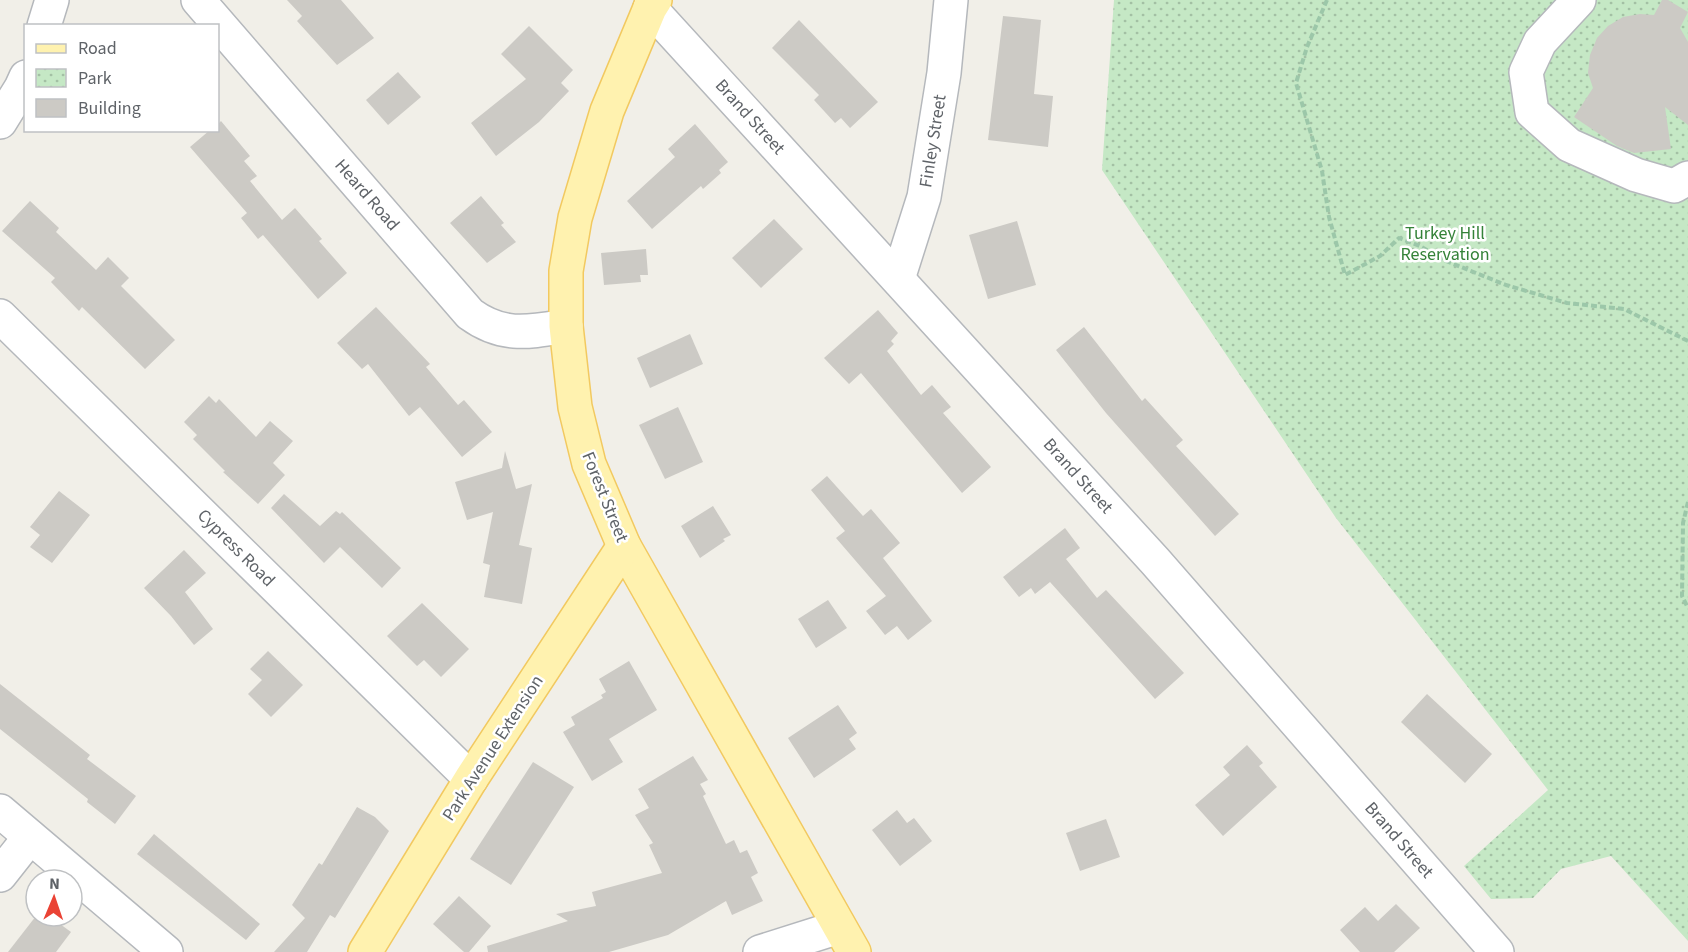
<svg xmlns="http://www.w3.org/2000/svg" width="1688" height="952" font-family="'Source Sans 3',sans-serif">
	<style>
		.park { fill: url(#park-dots) }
		.building { fill: #cccac5 }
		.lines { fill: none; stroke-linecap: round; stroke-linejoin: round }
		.minor-casing { stroke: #b5b8bc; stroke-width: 36 }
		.major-casing { stroke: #f2c960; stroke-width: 36 }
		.path { stroke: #9cc7a9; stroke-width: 4; stroke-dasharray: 6 3; stroke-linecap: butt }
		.minor { stroke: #fff; stroke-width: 33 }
		.major { stroke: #fff2af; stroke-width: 33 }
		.labels { text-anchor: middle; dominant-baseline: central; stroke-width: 5; stroke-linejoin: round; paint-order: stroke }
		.street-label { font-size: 18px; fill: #5f6368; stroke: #fff }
		.park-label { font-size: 18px; fill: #348238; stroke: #fff }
	</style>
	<defs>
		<pattern id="park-dots" width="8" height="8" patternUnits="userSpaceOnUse" patternTransform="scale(1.5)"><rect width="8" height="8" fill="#c5e8c5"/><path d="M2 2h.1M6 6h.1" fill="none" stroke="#a3c0a4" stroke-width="1.8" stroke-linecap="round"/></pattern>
	</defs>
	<rect width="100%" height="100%" fill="#f1efe8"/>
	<!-- park -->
	<polygon class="park" points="1114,0 1688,0 1688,941 1611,856 1561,869 1533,898 1491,899 1464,866 1548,790 1336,518 1102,170"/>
	<!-- building -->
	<g class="building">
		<polygon points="287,0 341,0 374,38 337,65 297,21 302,16"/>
		<polygon points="1662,0 1668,0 1688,12 1680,28 1688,42 1688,125 1665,107 1671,149 1634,153 1617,146 1574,117 1593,88 1588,73 1590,55 1597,38 1608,26 1623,17 1640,14 1654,15"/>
		<polygon points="1003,16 1041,20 1034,94 1053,96 1048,147 988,140"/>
		<polygon points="799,20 878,102 850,128 841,118 835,123 814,100 819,95 772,48"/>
		<polygon points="529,26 573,70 561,83 569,91 539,122 496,156 471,123 526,79 501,54"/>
		<polygon points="398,72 421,97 388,125 366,100"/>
		<polygon points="221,121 250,156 244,161 257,176 250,181 282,220 295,208 322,239 319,241 347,273 318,299 263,235 258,239 241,218 247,213 190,147 210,130 218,130 218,124"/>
		<polygon points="695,124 728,162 719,170 721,173 703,189 701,186 652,229 627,201 675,157 668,149"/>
		<polygon points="481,196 504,223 501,225 516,242 487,263 450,223"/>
		<polygon points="30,201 59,228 56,232 96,270 108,257 129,278 121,286 175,340 145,369 82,307 79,311 51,282 55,278 2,231"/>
		<polygon points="774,219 803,249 761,288 732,258"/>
		<polygon points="1017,221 1036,285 988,299 969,235"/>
		<polygon points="646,249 648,275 640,275 641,282 604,285 601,253"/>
		<polygon points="376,307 430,364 426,367 458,405 464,400 492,432 462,457 420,407 409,416 368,364 362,369 337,343"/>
		<polygon points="878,310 898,333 891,341 894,344 887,351 921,395 932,385 951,407 943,413 991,467 962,493 861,373 849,384 824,358"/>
		<polygon points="1084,327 1142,401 1145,398 1183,440 1176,446 1239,514 1215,536 1106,413 1056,350"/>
		<polygon points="690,334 703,364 650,388 637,358"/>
		<polygon points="209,396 216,403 219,399 256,437 270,421 293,441 273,463 285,475 258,504 223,472 225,471 193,439 197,435 184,422"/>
		<polygon points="678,407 703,462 665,479 639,425"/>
		<polygon points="505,451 516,489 532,484 519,545 532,548 522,604 484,597 490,565 483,563 493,512 467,520 455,482 502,468"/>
		<polygon points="827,476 863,516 871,509 900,543 883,558 932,621 908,640 897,626 885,635 866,611 886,596 836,538 845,531 811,490"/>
		<polygon points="59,491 90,515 52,563 30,547 40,535 30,527"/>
		<polygon points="284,494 320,526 336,511 340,514 342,512 401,568 382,588 340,547 324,563 271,508"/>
		<polygon points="713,506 731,535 723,539 725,541 700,558 681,526"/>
		<polygon points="1065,528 1080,548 1066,559 1097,598 1106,590 1184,673 1155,699 1050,582 1035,594 1031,588 1019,597 1003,577"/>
		<polygon points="184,550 206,573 185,592 213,629 194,645 171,616 144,588"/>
		<polygon points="828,600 847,628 816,648 798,619"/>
		<polygon points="422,603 469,649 441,677 424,660 417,666 387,636"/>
		<polygon points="268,651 303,685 271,717 248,694 262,680 250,669"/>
		<polygon points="629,661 657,710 609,739 623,762 592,781 563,732 575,725 571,717 603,698 601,695 606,692 599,679"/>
		<polygon points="0,684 90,755 87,759 136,796 115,824 87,802 88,799 0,729"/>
		<polygon points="1427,694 1492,754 1465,783 1401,722"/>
		<polygon points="838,705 857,733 849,739 856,749 814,778 788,738"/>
		<polygon points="1247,745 1263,763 1259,766 1277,787 1223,836 1195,805 1230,775 1223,767"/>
		<polygon points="693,756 708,780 700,784 706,794 703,796 726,844 734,840 740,853 747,850 758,873 751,877 763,901 732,915 726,901 668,935 609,952 488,952 487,946 568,921 556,914 596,906 592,892 662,873 649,845 653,843 635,815 649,808 638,789"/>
		<polygon points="533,762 574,787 511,885 470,859"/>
		<polygon points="357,807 375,817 389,831 335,918 330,915 307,952 274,952 305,918 292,905 319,863 322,865"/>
		<polygon points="897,810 907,823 914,818 932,841 900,866 872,830"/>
		<polygon points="1106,819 1120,857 1080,871 1066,833"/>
		<polygon points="154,834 260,924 246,940 137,854"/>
		<polygon points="459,896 491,926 469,952 464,952 433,924"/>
		<polygon points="1396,904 1420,928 1394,952 1360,952 1340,930 1365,907 1378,921"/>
		<polygon points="36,916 49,916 71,932 56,952 8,952"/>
	</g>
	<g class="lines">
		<!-- minor casing -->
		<g class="minor-casing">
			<g id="minor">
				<path d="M198 0 470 314C503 338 529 332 566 326"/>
				<polyline points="1579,0 1540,42 1526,72 1532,112 1569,145 1636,175 1674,186 1688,178"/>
				<polyline points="650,8 1155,561 1497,952"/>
				<polyline points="44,26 52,0"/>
				<polyline points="0,122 21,88 26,77"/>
				<polyline points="898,279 924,197 944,73 951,0"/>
				<polyline points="0,316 471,779"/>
				<polyline points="0,811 166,952"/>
				<polyline points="0,875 30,837"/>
				<polyline points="760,952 839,927"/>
			</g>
		</g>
		<!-- major casing -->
		<g class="major-casing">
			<g id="major">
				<polyline points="655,0 650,8 607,111 575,218 566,271 566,326 575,407 589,464 624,546 854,952"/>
				<polyline points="365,952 471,779 624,546"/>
			</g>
		</g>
		<!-- path -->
		<g class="path">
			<polyline points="1327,0 1307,47 1296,83 1322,171 1329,217 1345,275 1380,256 1399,238 1420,246 1446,261 1506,285 1567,303 1624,309 1688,341"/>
			<polyline points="1688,502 1683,523 1682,596 1688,608"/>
		</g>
		<!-- minor -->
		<use href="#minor" class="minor"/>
		<!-- major -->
		<use href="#major" class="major"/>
	</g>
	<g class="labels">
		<!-- street labels -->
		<g class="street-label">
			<text transform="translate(750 117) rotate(48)">Brand Street</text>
			<text transform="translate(933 141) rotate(-81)">Finley Street</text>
			<text transform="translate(367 195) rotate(49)">Heard Road</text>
			<text transform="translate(1078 476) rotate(48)">Brand Street</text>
			<text transform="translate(605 497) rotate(68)">Forest Street</text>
			<text transform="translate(236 548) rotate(45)">Cypress Road</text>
			<text transform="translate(493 748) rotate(-57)">Park Avenue Extension</text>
			<text transform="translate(1399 840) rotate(49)">Brand Street</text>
		</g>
		<!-- park labels -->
		<g class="park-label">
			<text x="1445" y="233">Turkey Hill<tspan x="1445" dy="21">Reservation</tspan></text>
		</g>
	</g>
	<!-- legend -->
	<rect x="24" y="24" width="195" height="108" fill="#ffffff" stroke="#bfc1c3" stroke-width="1.5"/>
	<rect x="36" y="44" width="30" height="9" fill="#fff2af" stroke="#bfc1c3" stroke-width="1.5"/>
	<text x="78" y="54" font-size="18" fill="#5f6368">Road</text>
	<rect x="36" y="69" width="30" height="18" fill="url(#park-dots)" stroke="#bfc1c3" stroke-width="1.5"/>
	<text x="78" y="84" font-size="18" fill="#5f6368">Park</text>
	<rect x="36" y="99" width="30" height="18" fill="#cccac5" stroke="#bfc1c3" stroke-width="1.5"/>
	<text x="78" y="114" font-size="18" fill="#5f6368">Building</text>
	<!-- north arrow -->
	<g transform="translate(54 898) rotate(2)"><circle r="28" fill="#ffffff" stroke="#bfc1c3" stroke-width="1.5"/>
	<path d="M0-4.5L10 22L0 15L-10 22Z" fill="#ea4335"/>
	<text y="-9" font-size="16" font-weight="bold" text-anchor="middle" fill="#5f6368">N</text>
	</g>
</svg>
